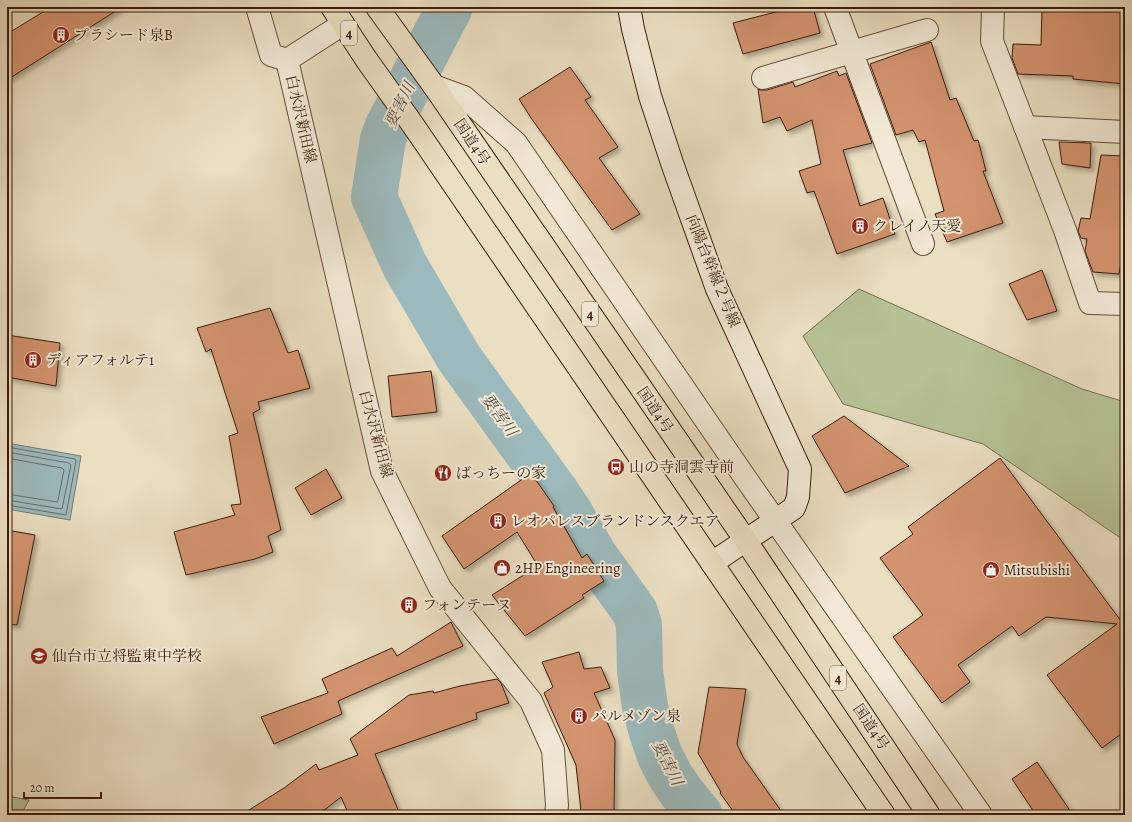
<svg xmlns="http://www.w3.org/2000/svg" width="1132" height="822" font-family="Alegreya,'Noto Serif JP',serif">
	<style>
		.green { fill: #b6c294; stroke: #786f50 }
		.water { fill: #9cbabd; stroke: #757b76 }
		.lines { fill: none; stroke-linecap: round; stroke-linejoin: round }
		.shore { stroke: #6c6b64; stroke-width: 1 }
		.river { stroke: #9cbabd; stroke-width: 46 }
		.building { fill: #d4946f; stroke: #3b1c0b; filter: url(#shadow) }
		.street-casing { stroke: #674d39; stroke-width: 24 }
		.secondary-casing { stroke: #3b1c0b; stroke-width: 24 }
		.highway-casing { stroke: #3b1c0b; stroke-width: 24 }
		.street { stroke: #f2ead7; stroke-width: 22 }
		.secondary { stroke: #f2ead7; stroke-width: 22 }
		.highway { stroke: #ebdfc2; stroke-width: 22 }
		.labels { text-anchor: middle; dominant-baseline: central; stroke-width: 4; stroke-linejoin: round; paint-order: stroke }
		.shield { fill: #f2ead7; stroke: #725a48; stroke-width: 1 }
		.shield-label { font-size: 14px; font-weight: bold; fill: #3b1c0b }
		.poi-label { font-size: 15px; fill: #3b1c0b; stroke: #f2ead7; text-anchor: start }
		.street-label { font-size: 15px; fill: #3b1c0b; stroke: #f2ead7 }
		.water-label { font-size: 16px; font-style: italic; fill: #584b40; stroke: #f2ead7 }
	</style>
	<defs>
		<filter id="shadow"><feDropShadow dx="3.5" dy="3.5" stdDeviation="2" flood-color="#0004"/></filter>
	</defs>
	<rect width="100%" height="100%" fill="#ebdfc2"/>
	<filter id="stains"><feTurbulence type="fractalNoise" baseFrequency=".005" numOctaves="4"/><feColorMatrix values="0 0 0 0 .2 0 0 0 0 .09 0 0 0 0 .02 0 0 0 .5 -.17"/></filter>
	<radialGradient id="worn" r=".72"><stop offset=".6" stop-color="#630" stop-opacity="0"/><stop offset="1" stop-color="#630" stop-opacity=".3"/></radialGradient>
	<!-- green -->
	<g class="green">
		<polygon points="859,289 1082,389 1125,402 1125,541 983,444 843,404 803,336"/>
		<polygon points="7,796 29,800 21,815 7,815"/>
	</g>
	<!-- water -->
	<polygon class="water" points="7,443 81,456 70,520 7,509"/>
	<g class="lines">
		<!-- shore -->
		<g class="shore">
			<polyline points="7,447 75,459 76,461 66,515 7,505"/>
			<polyline points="7,452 69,463 71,465 62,509 7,500"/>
			<polyline points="7,458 62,468 64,470 58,500 57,502 7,494"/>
		</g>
		<!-- river -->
		<polyline class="river" points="450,7 388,126 383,139 374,197 405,266 459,358 556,492 570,513 594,555 635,612 639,625 640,671 645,707 652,733 660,756 671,777 682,793 700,815"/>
	</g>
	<!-- building -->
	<g class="building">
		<polygon points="51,7 122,7 7,80 7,34"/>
		<polygon points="795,7 813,7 820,33 743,54 733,23"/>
		<polygon points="1042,7 1125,7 1125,84 1073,79 1073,76 1018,74 1012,58 1013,44 1041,45"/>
		<polygon points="931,42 950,100 956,98 974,141 978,140 986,171 983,171 1003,223 947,242 935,214 944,211 925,140 919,142 913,130 896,135 870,64"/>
		<polygon points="570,67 591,97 585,100 618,147 599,158 640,214 612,230 531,118 519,99"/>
		<polygon points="837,71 839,76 846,73 872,143 843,150 860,206 883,198 895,234 837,254 814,191 807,193 799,171 821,164 812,120 787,131 780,117 763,123 758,89 760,90 767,90 793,82 795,87"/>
		<polygon points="1059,142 1091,143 1090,168 1062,164"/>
		<polygon points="1101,155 1125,156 1125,239 1119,274 1093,272 1085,251 1087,239 1081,238 1078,231 1081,218 1090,219"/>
		<polygon points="1042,270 1057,311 1027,320 1009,284"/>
		<polygon points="270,308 288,353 298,350 310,388 258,402 260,409 253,413 281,530 268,536 273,552 255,559 186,575 174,532 235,515 231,505 241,504 229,436 238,433 211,349 206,352 197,328"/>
		<polygon points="7,335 60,343 56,386 7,377"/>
		<polygon points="431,371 437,412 392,417 388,376"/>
		<polygon points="844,416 909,466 845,493 812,436"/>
		<polygon points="1000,458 1121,621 1125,618 1125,731 1102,748 1047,675 1117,624 1046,617 1019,636 1012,626 958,665 970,682 942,703 893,637 923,615 880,558 913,534 908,527"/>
		<polygon points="326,469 342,498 311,515 295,488"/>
		<polygon points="531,473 554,506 553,507 582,558 587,554 604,581 582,595 584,598 525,636 492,595 538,566 517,532 464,569 442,536"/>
		<polygon points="7,530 35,535 17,625 7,624"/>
		<polygon points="451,622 463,646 338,701 342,714 274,744 261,717 328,693 322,679 392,648 397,656"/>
		<polygon points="579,652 584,669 601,667 610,688 594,693 615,740 614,811 581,811 576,765 544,693 553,687 542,662"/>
		<polygon points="497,679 501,683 509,703 476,713 477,719 375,754 399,812 386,815 349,815 341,797 318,815 241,815 284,788 316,764 319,770 358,755 350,739 409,695 433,691 434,693 460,686"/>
		<polygon points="709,687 746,689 737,744 743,757 784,815 736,815 720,793 721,792 698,753"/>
		<polygon points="1037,762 1073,815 1036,815 1012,779"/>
	</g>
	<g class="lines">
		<!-- street casing -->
		<g class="street-casing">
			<g id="street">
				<polyline points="257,7 271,55 287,60 343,24"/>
				<polyline points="835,7 923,244"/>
				<polyline points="993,7 992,41 1065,230 1090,303 1125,304"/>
				<polyline points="287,60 382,471 440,588 531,701 553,750 557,805 556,815"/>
				<polyline points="763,78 927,30"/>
				<polyline points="434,86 464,97 516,143 744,476 981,815"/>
				<polyline points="1025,127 1125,132"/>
			</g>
		</g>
		<!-- secondary casing -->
		<g class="secondary-casing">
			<polyline id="secondary" points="629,7 633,29 650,96 672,163 717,289 800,469 798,497 794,508 712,563"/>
		</g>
		<!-- highway casing -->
		<g class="highway-casing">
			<g id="highway">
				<polyline points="332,7 366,59 413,125 884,815"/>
				<polyline points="377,7 434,86 746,541 929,815"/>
			</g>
		</g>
		<!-- street -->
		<use href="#street" class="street"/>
		<!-- secondary -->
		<use href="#secondary" class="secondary"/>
		<!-- highway -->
		<use href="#highway" class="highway"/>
	</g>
	<!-- icons -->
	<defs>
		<g id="building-disc" transform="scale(0.9)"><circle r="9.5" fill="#8f2418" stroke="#f2ead7"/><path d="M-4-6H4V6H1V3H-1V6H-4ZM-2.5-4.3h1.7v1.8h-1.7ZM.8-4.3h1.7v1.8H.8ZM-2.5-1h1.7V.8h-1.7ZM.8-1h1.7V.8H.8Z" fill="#fff"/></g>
		<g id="bus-disc" transform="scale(0.9)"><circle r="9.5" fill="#8f2418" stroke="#f2ead7"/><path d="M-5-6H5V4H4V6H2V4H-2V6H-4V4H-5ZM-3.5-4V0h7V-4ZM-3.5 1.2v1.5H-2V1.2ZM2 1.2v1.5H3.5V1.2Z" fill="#fff"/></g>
		<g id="restaurant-disc" transform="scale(0.9)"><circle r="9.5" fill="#8f2418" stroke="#f2ead7"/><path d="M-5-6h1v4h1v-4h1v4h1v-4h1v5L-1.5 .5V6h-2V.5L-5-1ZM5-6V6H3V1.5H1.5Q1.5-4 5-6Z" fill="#fff"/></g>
		<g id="shop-disc" transform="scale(0.9)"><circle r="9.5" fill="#8f2418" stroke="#f2ead7"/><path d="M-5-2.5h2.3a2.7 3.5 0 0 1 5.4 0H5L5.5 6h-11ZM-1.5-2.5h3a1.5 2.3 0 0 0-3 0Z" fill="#fff"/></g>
		<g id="school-disc" transform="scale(0.9)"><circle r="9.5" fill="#8f2418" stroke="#f2ead7"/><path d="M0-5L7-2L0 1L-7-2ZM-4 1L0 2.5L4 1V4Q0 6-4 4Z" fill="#fff"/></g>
	</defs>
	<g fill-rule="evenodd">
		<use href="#building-disc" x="61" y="35"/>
		<use href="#building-disc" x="860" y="226"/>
		<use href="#building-disc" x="33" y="360"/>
		<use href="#bus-disc" x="616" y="467"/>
		<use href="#restaurant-disc" x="443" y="473"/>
		<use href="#building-disc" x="498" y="521"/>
		<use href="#shop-disc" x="502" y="568"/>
		<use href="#shop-disc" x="991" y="570"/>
		<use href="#building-disc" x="409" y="605"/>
		<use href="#school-disc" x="39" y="656"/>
		<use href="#building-disc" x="579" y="716"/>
	</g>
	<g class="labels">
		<!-- shield labels -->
		<g class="shield">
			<rect x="341" y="21" width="16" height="24" rx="3"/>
			<rect x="582" y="302" width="16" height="24" rx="3"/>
			<rect x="830" y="666" width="16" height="24" rx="3"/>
		</g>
		<g class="shield-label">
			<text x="349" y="33">4</text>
			<text x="590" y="314">4</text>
			<text x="838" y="678">4</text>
		</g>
		<!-- poi labels -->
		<g class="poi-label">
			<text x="74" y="35">プラシード泉B</text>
			<text x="873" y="226">クレイノ天愛</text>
			<text x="46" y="360">ディアフォルテ1</text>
			<text x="629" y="467">山の寺洞雲寺前</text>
			<text x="456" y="473">ばっちーの家</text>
			<text x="511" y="521">レオパレスブランドンスクエア</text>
			<text x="515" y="568">2HP Engineering</text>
			<text x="1004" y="570">Mitsubishi</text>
			<text x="422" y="605">フォンテーヌ</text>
			<text x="52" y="656">仙台市立将監東中学校</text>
			<text x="592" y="716">パルメゾン泉</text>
		</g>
		<!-- street labels -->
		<g class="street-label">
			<text transform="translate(301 119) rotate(77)">白水沢新田線</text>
			<text transform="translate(472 142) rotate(56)">国道4号</text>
			<text transform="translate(713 271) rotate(68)">向陽台幹線２号線</text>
			<text transform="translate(655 410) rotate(56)">国道4号</text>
			<text transform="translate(376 434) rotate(75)">白水沢新田線</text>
			<text transform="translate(871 727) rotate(56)">国道4号</text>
		</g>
		<!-- water labels -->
		<g class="water-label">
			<text transform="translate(400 105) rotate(-64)">要害川</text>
			<text transform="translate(499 415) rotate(54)">要害川</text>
			<text transform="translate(667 763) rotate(63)">要害川</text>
		</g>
	</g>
	<!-- margin -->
	<rect width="1132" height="822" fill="none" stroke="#ebdfc2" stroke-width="24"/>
	<rect x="8" y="8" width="1116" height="806" fill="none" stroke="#3b1c0b" stroke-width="2"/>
	<rect x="12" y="12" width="1108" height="798" fill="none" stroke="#3b1c0b"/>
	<!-- scale -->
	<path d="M24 792v6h77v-6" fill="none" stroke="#3b1c0b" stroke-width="2"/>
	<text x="30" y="792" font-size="12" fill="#3b1c0b" stroke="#f2ead7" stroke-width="3" paint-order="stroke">20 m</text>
	<rect width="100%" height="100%" filter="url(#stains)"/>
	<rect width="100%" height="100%" fill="url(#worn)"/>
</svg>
